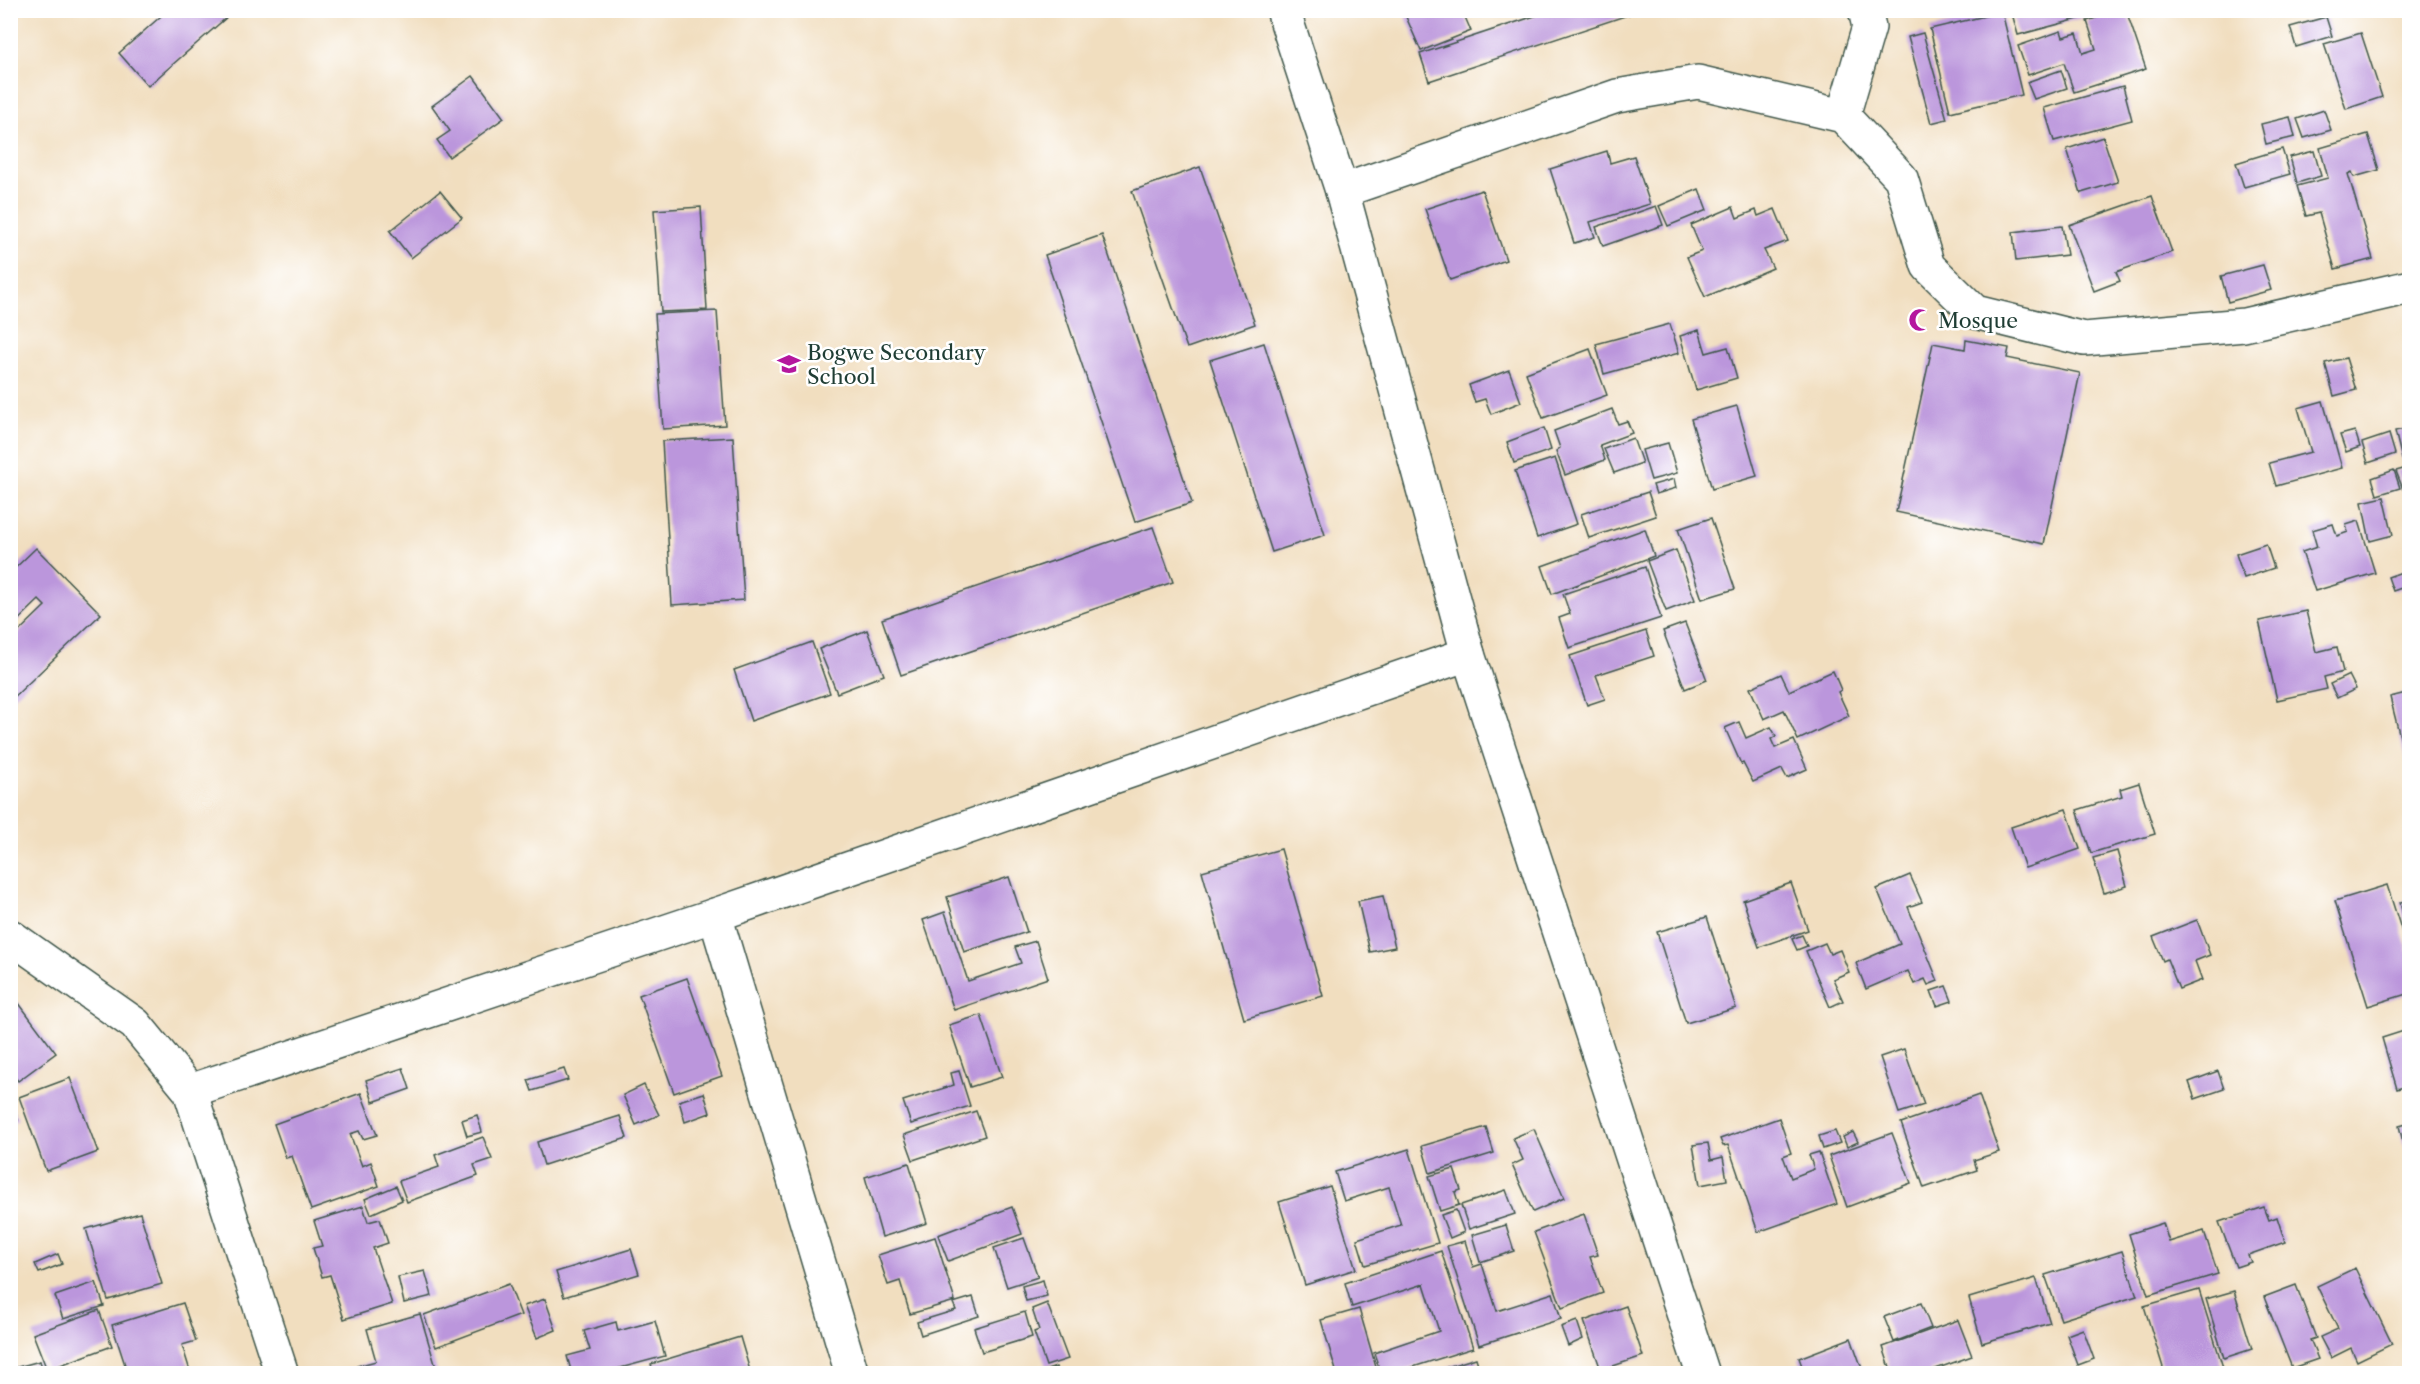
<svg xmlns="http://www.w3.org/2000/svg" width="2420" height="1384" font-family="'Libre Caslon Text',serif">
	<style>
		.building { fill: #bb96dc }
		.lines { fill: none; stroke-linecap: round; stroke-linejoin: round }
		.minor-casing { stroke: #3e5549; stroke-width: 36 }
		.minor { stroke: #fff; stroke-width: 33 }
		.labels { text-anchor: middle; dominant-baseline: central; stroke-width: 5; stroke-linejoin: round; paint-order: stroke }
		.poi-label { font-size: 21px; fill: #1f3d34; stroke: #fff; text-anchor: start }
	</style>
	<rect width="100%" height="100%" fill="#fff"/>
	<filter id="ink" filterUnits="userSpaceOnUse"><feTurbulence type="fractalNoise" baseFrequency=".0167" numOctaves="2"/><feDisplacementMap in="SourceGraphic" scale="12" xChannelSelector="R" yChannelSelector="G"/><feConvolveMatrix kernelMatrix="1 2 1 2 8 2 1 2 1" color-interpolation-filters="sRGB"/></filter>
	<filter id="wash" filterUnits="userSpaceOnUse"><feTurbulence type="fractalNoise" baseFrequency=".008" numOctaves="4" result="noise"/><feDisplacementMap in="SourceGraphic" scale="24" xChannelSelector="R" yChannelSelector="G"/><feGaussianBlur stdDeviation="1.35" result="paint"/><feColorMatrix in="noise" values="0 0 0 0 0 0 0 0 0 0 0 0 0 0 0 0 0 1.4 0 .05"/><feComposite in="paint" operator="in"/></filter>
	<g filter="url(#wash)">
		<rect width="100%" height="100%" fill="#f1debf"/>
		<g id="blocks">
			<!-- building -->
			<g class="building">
				<polygon points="168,10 235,10 148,86 119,53"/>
				<polygon points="1403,10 1462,10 1471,31 1421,51"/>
				<polygon points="1553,10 1634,10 1634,13 1429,81 1420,54"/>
				<polygon points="2011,10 2107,10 2108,11 2018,35"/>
				<polygon points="2119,10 2126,10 2146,69 2074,92 2064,63 2028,75 2018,46 2061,31 2063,37 2077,33 2083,53 2096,49 2087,21"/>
				<polygon points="2002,12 2022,95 1950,112 1930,29"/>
				<polygon points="2326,17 2332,36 2296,47 2290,27"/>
				<polygon points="1923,33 1947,119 1931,123 1908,37"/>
				<polygon points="2361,33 2382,97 2346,109 2324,44"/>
				<polygon points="2061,70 2067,88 2034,99 2027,82"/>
				<polygon points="473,76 504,118 449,157 437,140 450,131 432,106"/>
				<polygon points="2123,86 2132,120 2054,141 2044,108"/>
				<polygon points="2324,110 2331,130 2304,138 2297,119"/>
				<polygon points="2290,117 2295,137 2266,144 2261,124"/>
				<polygon points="2368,134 2379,170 2354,177 2352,172 2348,174 2373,259 2335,269 2319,213 2306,216 2297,186 2328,178 2320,148"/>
				<polygon points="2103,137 2118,182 2081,193 2067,149"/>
				<polygon points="2282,149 2290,174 2244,187 2236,163"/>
				<polygon points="1607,151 1610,163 1634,156 1650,204 1590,222 1595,237 1574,243 1550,169"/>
				<polygon points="2314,151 2321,176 2297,183 2290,157"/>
				<polygon points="1200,167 1255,324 1187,348 1132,191"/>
				<polygon points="1699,189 1707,210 1668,226 1659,206"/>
				<polygon points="1482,190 1506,260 1450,280 1425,209"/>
				<polygon points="440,191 462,218 411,258 390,231"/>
				<polygon points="2152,196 2172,252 2116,272 2120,281 2094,291 2069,225"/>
				<polygon points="1656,206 1663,225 1603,246 1596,227"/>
				<polygon points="701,207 707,310 661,312 654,210"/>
				<polygon points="1733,207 1737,218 1756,210 1758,216 1775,209 1788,241 1764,250 1773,268 1705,297 1687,257 1702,251 1691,225"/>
				<polygon points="2062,226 2067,255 2016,261 2013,232"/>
				<polygon points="1102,235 1192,503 1135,522 1045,255"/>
				<polygon points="2263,265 2271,290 2228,302 2221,276"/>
				<polygon points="717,311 725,425 663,429 655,314"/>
				<polygon points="1670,324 1679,353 1604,374 1596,344"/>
				<polygon points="1699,330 1706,353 1728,347 1737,378 1696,390 1680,336"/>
				<polygon points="1966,340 2009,348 2007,358 2080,373 2044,544 1896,512 1933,343 1965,349"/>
				<polygon points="1264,343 1325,535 1272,552 1210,360"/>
				<polygon points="1590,349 1607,395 1543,418 1526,373"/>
				<polygon points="2346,358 2356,390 2334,396 2325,363"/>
				<polygon points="1509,370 1521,402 1491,414 1485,399 1475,402 1469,385"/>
				<polygon points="2323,401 2342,468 2276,486 2269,463 2311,452 2298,408"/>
				<polygon points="1737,406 1757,476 1712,489 1691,419"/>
				<polygon points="1612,409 1618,424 1627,421 1632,433 1600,445 1605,460 1565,475 1556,451 1560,448 1554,431"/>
				<polygon points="1544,428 1551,450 1514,463 1507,442"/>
				<polygon points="2410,428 2410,457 2402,459 2395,431"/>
				<polygon points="2355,431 2360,447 2346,452 2340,435"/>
				<polygon points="2389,434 2395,454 2368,463 2362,443"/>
				<polygon points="733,437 744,600 672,605 662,441"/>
				<polygon points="1633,438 1642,463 1614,473 1604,449"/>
				<polygon points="1668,443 1677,473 1651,480 1642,450"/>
				<polygon points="1555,458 1577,524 1537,538 1515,471"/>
				<polygon points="2410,467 2410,487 2403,489 2396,471"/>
				<polygon points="2394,470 2400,488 2377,495 2372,478"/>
				<polygon points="1674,479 1676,488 1656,494 1653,485"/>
				<polygon points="1648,492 1656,516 1589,538 1581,514"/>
				<polygon points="2384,497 2393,535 2370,541 2362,502"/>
				<polygon points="1711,518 1735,589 1702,599 1678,529"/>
				<polygon points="2359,521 2375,573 2315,591 2302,552 2317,547 2312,530 2333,524 2337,536 2348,532 2346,525"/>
				<polygon points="1153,527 1173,582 901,675 882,619"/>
				<polygon points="1645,529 1654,556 1552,594 1542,566"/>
				<polygon points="2266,544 2274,568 2244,578 2236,554"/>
				<polygon points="36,548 101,614 12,699 10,697 10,640 45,606 39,600 10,628 10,573"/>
				<polygon points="1676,550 1695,600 1666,611 1647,561"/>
				<polygon points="1645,567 1661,618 1569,648 1559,618 1570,614 1563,594"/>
				<polygon points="2410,569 2410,585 2393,591 2388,577"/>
				<polygon points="2306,611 2316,652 2337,647 2343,672 2324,677 2327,689 2277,700 2259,621"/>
				<polygon points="1685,623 1707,680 1685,689 1663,631"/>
				<polygon points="867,630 884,675 837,693 819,649"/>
				<polygon points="1646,631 1654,656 1596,675 1605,699 1587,705 1570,656"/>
				<polygon points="812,642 830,693 751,721 734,670"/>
				<polygon points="1833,671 1841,690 1838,692 1849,716 1798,740 1784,710 1764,719 1750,688 1781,674 1789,691"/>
				<polygon points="2349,675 2356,689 2337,698 2330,684"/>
				<polygon points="2410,692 2410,755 2405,757 2390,697"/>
				<polygon points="1739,722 1746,738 1771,727 1776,736 1771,739 1775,748 1794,740 1807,769 1787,778 1782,769 1753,782 1743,763 1741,764 1725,728"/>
				<polygon points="2139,783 2155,834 2091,853 2077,810 2122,796 2120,789"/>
				<polygon points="2066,809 2080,849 2025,868 2011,827"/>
				<polygon points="1281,849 1323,996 1244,1019 1202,871"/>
				<polygon points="2117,851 2127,886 2104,893 2093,858"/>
				<polygon points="1910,875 1922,902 1908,907 1938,981 1928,985 1925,979 1914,984 1908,971 1866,989 1856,963 1900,944 1877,889"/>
				<polygon points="1009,877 1027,932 964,952 947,897"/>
				<polygon points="1791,883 1808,930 1759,947 1743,900"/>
				<polygon points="2387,885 2410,957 2410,993 2368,1006 2335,901"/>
				<polygon points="1383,896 1395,947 1370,952 1358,901"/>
				<polygon points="2410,900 2410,931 2407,932 2400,902"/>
				<polygon points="945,912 968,981 1021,963 1015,947 1036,941 1048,978 954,1010 923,920"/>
				<polygon points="1707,917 1736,1008 1686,1023 1657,932"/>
				<polygon points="2197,920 2210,955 2195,961 2202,980 2179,989 2167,959 2163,961 2153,937"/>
				<polygon points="1802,935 1807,946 1797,950 1792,939"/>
				<polygon points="1825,943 1830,954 1840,950 1849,972 1833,979 1843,1001 1830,1007 1806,951"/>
				<polygon points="687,978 722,1076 674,1093 639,995"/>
				<polygon points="1946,986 1952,1001 1937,1006 1931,991"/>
				<polygon points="18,1002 56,1053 18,1081 10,1071 10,1008"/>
				<polygon points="981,1015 1002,1077 970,1087 949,1025"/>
				<polygon points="2410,1029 2410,1085 2397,1089 2382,1038"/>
				<polygon points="1904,1049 1924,1105 1899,1113 1880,1057"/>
				<polygon points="403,1068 410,1089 373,1102 366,1080"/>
				<polygon points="564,1069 568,1080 532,1091 528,1080"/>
				<polygon points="959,1071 970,1106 911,1124 903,1101 954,1085 951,1073"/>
				<polygon points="2218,1071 2224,1089 2195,1099 2189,1082"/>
				<polygon points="70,1078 98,1152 46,1171 19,1097"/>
				<polygon points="644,1085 659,1115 636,1125 623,1095"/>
				<polygon points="361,1093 377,1135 363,1139 359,1131 350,1134 362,1166 371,1162 379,1186 311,1210 292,1156 286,1158 274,1124"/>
				<polygon points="704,1093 710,1113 685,1122 679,1101"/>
				<polygon points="1979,1095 1999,1152 1974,1160 1977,1170 1924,1188 1901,1123"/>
				<polygon points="10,1098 18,1120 10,1122"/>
				<polygon points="976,1111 985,1136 913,1160 904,1135"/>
				<polygon points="477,1115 482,1132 467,1136 462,1120"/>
				<polygon points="620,1116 627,1138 544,1165 537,1142"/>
				<polygon points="1779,1118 1791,1153 1783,1156 1791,1178 1814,1169 1809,1155 1819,1152 1837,1204 1758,1232 1728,1145 1723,1146 1720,1139"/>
				<polygon points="2410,1123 2410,1158 2407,1158 2399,1126"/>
				<polygon points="1486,1127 1494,1153 1430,1173 1422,1146"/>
				<polygon points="1534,1129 1564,1198 1533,1212 1512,1165 1523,1160 1513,1138"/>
				<polygon points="1835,1131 1840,1143 1823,1149 1819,1136"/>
				<polygon points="1853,1132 1858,1142 1847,1147 1843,1137"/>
				<polygon points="1892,1133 1911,1183 1847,1207 1829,1156"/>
				<polygon points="483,1137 492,1159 474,1165 478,1176 407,1202 399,1181 439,1167 435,1155"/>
				<polygon points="1708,1143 1711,1160 1723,1157 1727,1180 1700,1185 1693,1145"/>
				<polygon points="1409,1149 1438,1243 1365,1265 1357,1239 1401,1225 1389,1187 1344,1201 1335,1172"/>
				<polygon points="909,1163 927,1223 882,1237 865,1177"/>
				<polygon points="1454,1169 1461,1190 1455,1192 1459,1205 1440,1211 1429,1176"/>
				<polygon points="396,1186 402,1200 371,1214 365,1199"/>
				<polygon points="1330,1186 1356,1269 1305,1285 1279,1202"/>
				<polygon points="1506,1190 1515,1214 1469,1229 1461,1205"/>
				<polygon points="363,1206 368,1222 380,1219 388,1243 373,1248 392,1304 344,1319 330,1275 322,1277 313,1248 322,1246 314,1221"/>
				<polygon points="1012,1207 1022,1234 948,1261 938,1235"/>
				<polygon points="2264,1207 2269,1220 2277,1217 2285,1242 2248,1255 2251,1262 2236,1267 2219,1222"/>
				<polygon points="1456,1210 1464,1232 1450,1238 1441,1215"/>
				<polygon points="140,1213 162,1284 108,1300 86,1229"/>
				<polygon points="1584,1214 1598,1255 1590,1257 1603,1293 1562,1308 1534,1232"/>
				<polygon points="2163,1223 2169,1242 2204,1231 2218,1274 2148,1295 2129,1234"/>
				<polygon points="1506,1225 1514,1251 1480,1262 1472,1235"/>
				<polygon points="935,1237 955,1301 910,1314 900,1281 888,1285 878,1255"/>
				<polygon points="1024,1238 1038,1277 1007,1287 994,1248"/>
				<polygon points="1465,1241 1473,1267 1482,1264 1497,1311 1553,1293 1561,1319 1479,1345 1447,1246"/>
				<polygon points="631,1249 639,1274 564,1297 556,1272"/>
				<polygon points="1441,1251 1473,1348 1391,1374 1381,1374 1374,1353 1439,1331 1424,1284 1352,1307 1345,1283"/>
				<polygon points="2122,1251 2137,1296 2061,1320 2045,1275"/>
				<polygon points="58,1254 62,1264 39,1273 35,1264"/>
				<polygon points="2355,1268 2392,1344 2357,1361 2351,1348 2331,1358 2320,1337 2338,1329 2317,1286"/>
				<polygon points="425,1271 432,1296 404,1303 398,1277"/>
				<polygon points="2036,1278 2050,1323 1982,1343 1969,1298"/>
				<polygon points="1043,1280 1047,1296 1026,1301 1022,1286"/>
				<polygon points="96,1282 104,1306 63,1319 55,1296"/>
				<polygon points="509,1284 521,1315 436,1347 424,1315"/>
				<polygon points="2296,1285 2316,1338 2310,1340 2318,1359 2292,1368 2264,1297"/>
				<polygon points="2199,1290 2225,1374 2165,1374 2144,1306"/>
				<polygon points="2234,1291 2252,1349 2224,1358 2206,1299"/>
				<polygon points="973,1297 979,1316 921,1335 917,1322 956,1310 953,1303"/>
				<polygon points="545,1299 556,1330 537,1338 524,1306"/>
				<polygon points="183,1303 196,1341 182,1345 191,1374 128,1374 112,1325"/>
				<polygon points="1047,1303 1068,1359 1046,1366 1034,1332 1039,1330 1032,1309"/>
				<polygon points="1921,1303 1931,1328 1894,1342 1884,1317"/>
				<polygon points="1626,1306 1643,1356 1601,1370 1584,1321"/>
				<polygon points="1359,1309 1378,1374 1337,1374 1321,1320"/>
				<polygon points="99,1310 112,1346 47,1370 33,1334"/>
				<polygon points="1025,1312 1032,1337 982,1352 974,1328"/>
				<polygon points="420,1314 438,1374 360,1374 357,1366 376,1361 367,1329"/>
				<polygon points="1958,1320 1972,1356 1930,1371 1931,1374 1892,1374 1883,1347"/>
				<polygon points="655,1321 665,1356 598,1374 572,1374 567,1356 590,1350 584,1331 616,1322 618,1331"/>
				<polygon points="1577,1321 1583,1339 1568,1346 1561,1327"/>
				<polygon points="2083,1329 2094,1359 2078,1365 2067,1335"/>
				<polygon points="740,1337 751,1374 654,1374 651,1364"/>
				<polygon points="1851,1338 1864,1374 1805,1374 1799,1358"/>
				<polygon points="1476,1358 1481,1374 1449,1374 1447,1367"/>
				<polygon points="40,1361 44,1374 10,1374 10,1369"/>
				<polygon points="1056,1367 1058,1374 1038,1374 1038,1373"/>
			</g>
		</g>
	</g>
	<g filter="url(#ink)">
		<use href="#blocks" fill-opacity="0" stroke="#3e5549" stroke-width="1.5"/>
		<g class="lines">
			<!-- minor casing -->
			<g class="minor-casing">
				<g id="minor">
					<polyline points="1283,10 1342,191 1468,654 1703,1374"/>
					<polyline points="1843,116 1869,27 1865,10"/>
					<polyline points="1342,191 1617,96 1698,82 1843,116 1901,178 1928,266 1975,312 2084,339 2244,325 2410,287"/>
					<polyline points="715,915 852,1374"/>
					<polyline points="10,936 135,1024 190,1091 282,1374"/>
					<polyline points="190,1091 715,915 1468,654"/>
				</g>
			</g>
			<!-- minor -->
			<use href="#minor" class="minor"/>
		</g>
	</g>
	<!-- icons -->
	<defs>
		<g id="mosque-bare" transform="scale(1.8)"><path d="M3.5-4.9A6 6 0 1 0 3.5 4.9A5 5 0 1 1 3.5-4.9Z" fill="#b5179e" stroke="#fff" stroke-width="2.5" paint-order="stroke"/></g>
		<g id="school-bare" transform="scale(1.8)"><path d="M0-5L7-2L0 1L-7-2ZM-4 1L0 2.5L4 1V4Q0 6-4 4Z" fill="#b5179e" stroke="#fff" stroke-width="2.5" paint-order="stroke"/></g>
	</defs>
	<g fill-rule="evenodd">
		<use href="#mosque-bare" x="1920" y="320"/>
		<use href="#school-bare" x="789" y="364"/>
	</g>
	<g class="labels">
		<!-- poi labels -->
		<g class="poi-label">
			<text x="1938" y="320">Mosque</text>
			<text x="807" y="352">Bogwe Secondary<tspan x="807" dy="24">School</tspan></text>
		</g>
	</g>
	<!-- margin -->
	<rect width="2420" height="1384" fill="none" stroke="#fff" stroke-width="36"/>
</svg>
